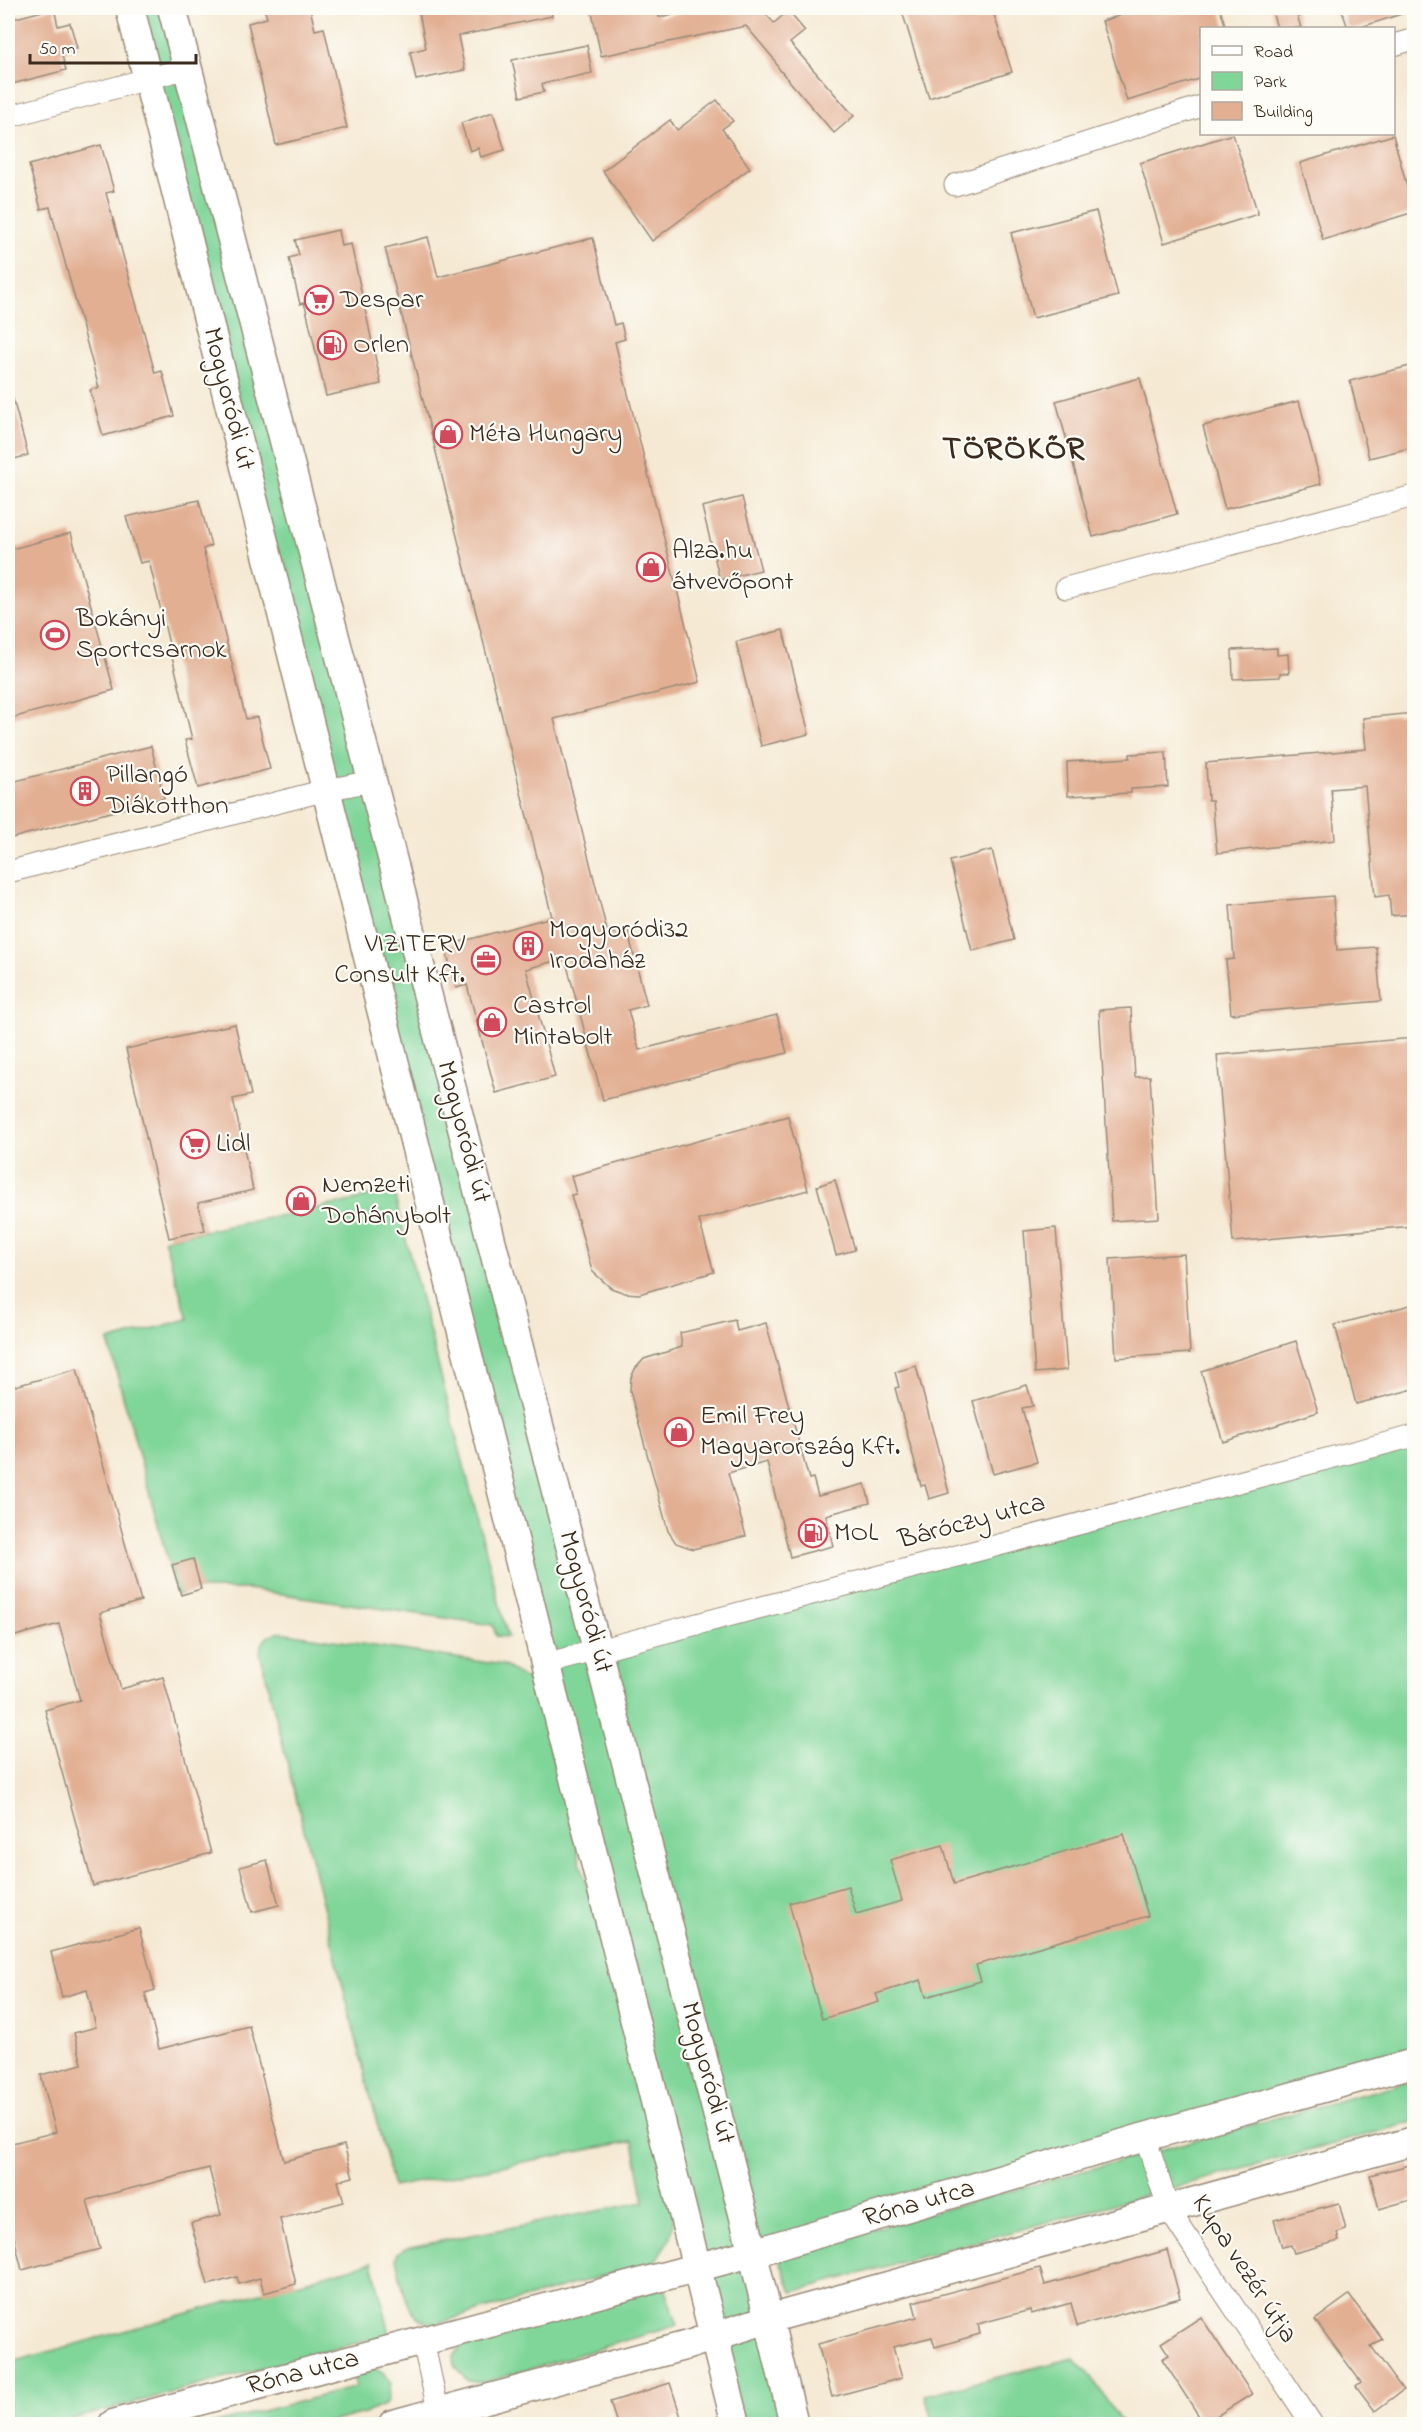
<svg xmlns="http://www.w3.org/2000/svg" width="1422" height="2432" font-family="'Indie Flower',sans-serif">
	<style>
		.green { fill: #80d599; stroke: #5e805c; stroke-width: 1.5 }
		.building { fill: #e2af93 }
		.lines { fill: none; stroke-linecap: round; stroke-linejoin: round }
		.street-casing { stroke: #988a78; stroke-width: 23 }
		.secondary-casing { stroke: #988a78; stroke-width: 31 }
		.street { stroke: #fff; stroke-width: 21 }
		.secondary { stroke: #fff; stroke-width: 28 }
		.labels { text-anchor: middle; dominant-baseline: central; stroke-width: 4.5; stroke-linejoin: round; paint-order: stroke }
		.poi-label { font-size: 27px; fill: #3b2a1e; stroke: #fdfcf7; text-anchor: start }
		.street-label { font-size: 27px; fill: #3b2a1e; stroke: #fdfcf7 }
		.district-label { font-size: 33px; font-weight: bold; letter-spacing: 1.5px; fill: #3b2a1e; stroke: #fdfcf7 }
	</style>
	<rect width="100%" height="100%" fill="#fdfcf7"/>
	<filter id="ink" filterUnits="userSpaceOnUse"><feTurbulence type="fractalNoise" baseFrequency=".0167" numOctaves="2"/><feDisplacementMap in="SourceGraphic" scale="12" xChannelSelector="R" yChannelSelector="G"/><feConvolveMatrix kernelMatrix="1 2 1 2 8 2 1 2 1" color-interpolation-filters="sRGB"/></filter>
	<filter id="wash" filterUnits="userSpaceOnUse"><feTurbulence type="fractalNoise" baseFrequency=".008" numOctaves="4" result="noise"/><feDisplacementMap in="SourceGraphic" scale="24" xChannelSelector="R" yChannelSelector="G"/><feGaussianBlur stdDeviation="1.35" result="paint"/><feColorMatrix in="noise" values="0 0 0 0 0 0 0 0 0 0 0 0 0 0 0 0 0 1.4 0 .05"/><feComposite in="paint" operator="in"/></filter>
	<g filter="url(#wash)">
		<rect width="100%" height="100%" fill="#f5e9d3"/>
		<!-- green -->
		<g class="green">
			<polygon points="130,8 172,8 597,1650 1414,1436 1414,2063 766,2249 794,2424 736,2424"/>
			<polygon points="374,1194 395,1197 508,1637 496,1636 493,1625 248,1589 201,1589 177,1595 108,1341 188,1319 164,1239 357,1200"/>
			<path d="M279 1632 503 1665 533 1683 672 2207C675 2234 672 2240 655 2261L435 2324C404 2320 403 2284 396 2259L398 2253 405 2248 644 2202 633 2141 393 2187 260 1653C262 1641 266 1635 279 1632Z"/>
			<polygon points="1414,2080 1414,2122 792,2292 778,2255"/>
			<polygon points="372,2262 390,2334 55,2424 8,2424 8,2363"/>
			<polygon points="664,2288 678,2325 483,2383 469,2381 455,2367 454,2355 468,2339"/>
			<polygon points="1074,2358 1092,2378 1123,2424 933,2424 925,2395"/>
			<polygon points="369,2367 383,2372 391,2384 386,2404 368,2412 322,2424 212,2424 356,2387 352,2373"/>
		</g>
		<g id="blocks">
			<!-- building -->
			<g class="building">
				<polygon points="54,8 58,26 70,23 77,48 61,52 66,70 8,85 8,20"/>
				<polygon points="264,8 310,8 315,30 324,28 347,128 276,145 248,23 267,18"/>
				<polygon points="418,8 551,8 552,16 458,36 465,70 416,80 410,52 426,48"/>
				<polygon points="591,8 658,8 659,17 703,8 760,8 774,23 788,11 805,31 790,43 854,116 834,133 779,69 773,58 746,26 601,56"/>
				<polygon points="901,8 992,8 1012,72 929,98"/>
				<polygon points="1145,8 1220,8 1226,28 1202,28 1202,78 1127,101 1102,21"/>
				<polygon points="1271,8 1295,8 1301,28 1277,28"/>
				<polygon points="1341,8 1411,8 1411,11 1358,28 1348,28"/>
				<polygon points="587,45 592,73 542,84 544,92 520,97 512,60"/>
				<polygon points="717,100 733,121 722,129 750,168 652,241 603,171 670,120 677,130"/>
				<polygon points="493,112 505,150 481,157 478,148 470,151 461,123"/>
				<polygon points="1233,134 1258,214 1164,243 1140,163"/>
				<polygon points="1393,135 1414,212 1323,240 1300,163"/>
				<polygon points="101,145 114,191 106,193 155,373 162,371 174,416 103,436 90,390 99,388 50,207 41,209 29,165"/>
				<polygon points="1096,211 1118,296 1033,318 1011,233"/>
				<polygon points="338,230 341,246 351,244 381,384 326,396 306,309 304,303 300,304 289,258 299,255 295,240"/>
				<polygon points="428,237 438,277 593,238 614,325 621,323 625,339 615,342 700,682 554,719 608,935 627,929 647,1005 628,1010 639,1050 777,1015 787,1053 603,1100 565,958 526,969 555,1077 496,1093 467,985 456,988 445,946 552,917 385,248"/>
				<polygon points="1414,365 1414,447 1369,458 1350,381"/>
				<polygon points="1140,378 1177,514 1093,537 1056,401"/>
				<polygon points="13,399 28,455 8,461 8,400"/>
				<polygon points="1299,401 1321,484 1225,509 1203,426"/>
				<polygon points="742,497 761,570 720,580 702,507"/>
				<polygon points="199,500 211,546 203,549 246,719 257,717 270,769 198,788 185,740 192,739 149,561 140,563 126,517"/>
				<polygon points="71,533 114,690 8,719 8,550"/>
				<polygon points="783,630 809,734 761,746 736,642"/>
				<polygon points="1277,648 1277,655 1288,654 1289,673 1280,673 1280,677 1233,679 1232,650"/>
				<polygon points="1414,713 1414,914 1391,916 1389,895 1375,897 1365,786 1331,789 1335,840 1217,853 1212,800 1208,800 1206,763 1366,749 1363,718"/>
				<polygon points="151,746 164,798 8,839 8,783"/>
				<polygon points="1166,752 1168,787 1131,789 1131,793 1068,796 1067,762 1130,758 1130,754"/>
				<polygon points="992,850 1014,940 972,951 950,861"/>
				<polygon points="1333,896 1337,950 1376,947 1381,1001 1231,1014 1226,960 1234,959 1230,905"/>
				<polygon points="1131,1008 1135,1077 1150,1076 1159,1218 1112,1221 1099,1010"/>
				<polygon points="235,1024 251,1095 233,1099 253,1190 198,1203 205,1230 169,1238 126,1049"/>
				<polygon points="1414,1038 1414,1226 1233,1242 1217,1055"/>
				<polygon points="788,1116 808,1190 699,1220 714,1272 639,1294 625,1293 611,1288 592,1271 571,1195 576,1194 571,1176"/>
				<polygon points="835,1180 855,1250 836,1255 817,1186"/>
				<polygon points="1056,1228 1067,1370 1035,1373 1024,1231"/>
				<polygon points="1184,1254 1190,1353 1116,1358 1110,1259"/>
				<polygon points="1414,1304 1414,1389 1356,1404 1335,1325"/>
				<polygon points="735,1320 737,1331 766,1323 809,1479 813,1478 818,1496 865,1484 870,1503 826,1515 833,1546 790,1557 767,1462 728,1473 746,1536 693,1549 676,1543 668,1531 630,1391 631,1378 635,1369 644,1359 682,1347 680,1333"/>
				<polygon points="1296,1341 1318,1412 1223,1442 1201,1371"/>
				<polygon points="916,1366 949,1493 929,1499 925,1485 921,1486 895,1388 899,1387 895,1372"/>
				<polygon points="77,1369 141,1601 100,1613 121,1689 163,1677 211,1853 93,1886 45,1710 80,1700 59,1624 8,1638 8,1388"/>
				<polygon points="1027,1385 1033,1406 1022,1408 1037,1462 993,1474 973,1401"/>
				<polygon points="193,1559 201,1589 181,1595 172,1565"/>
				<polygon points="1124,1834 1148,1916 976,1965 981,1981 926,1997 921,1980 876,1994 879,2002 822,2019 789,1903 848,1886 856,1914 902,1901 890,1860 943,1845 954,1884"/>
				<polygon points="267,1860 279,1905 252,1912 240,1867"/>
				<polygon points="139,1928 155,1990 145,1993 159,2049 249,2026 284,2161 344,2145 353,2177 338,2181 344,2202 280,2219 296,2284 264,2293 260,2278 239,2284 237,2277 208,2285 191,2223 221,2215 209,2168 87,2200 100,2249 22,2270 8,2213 8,2144 56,2132 41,2075 82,2064 74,2033 96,2027 87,1990 62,1997 51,1952"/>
				<polygon points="1410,2165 1414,2183 1414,2199 1379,2209 1370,2175"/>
				<polygon points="1339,2203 1346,2230 1337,2233 1339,2241 1294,2253 1291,2245 1282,2247 1274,2220"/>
				<polygon points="1167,2250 1180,2298 1077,2326 1071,2303 1031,2314 1030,2310 978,2324 980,2334 935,2347 932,2337 893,2347 902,2378 832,2397 818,2344 917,2317 913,2302 1040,2268 1045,2285"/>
				<polygon points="1349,2295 1382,2339 1371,2346 1403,2390 1375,2411 1356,2386 1361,2382 1315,2320"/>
				<polygon points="1201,2317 1252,2394 1204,2424 1162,2359 1169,2355 1161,2343"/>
				<polygon points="670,2383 681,2417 659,2424 617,2424 610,2402"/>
			</g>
		</g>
	</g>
	<g filter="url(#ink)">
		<use href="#blocks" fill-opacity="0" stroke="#988a78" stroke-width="1.5"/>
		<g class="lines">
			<!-- street casing -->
			<g class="street-casing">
				<g id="street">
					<polyline points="1394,45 1414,39"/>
					<polyline points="8,117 187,68"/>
					<polyline points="955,185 1202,106"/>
					<polyline points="1066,588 1414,496"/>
					<polyline points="8,872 326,790 372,781"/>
					<polyline points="545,1664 1414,1436"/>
					<polyline points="1145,2137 1169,2210 1312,2424"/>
					<polyline points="423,2341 441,2424"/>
				</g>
			</g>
			<!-- secondary casing -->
			<g class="secondary-casing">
				<g id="secondary">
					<polyline points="130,8 736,2424"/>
					<polyline points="172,8 744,2217 794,2424"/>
					<polyline points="113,2424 766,2249 1145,2137 1414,2063"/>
					<polyline points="393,2424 688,2345 768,2319 1414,2141"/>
				</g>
			</g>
			<!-- street -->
			<use href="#street" class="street"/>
			<!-- secondary -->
			<use href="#secondary" class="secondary"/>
		</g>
	</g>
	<!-- icons -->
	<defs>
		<g id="supermarket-ring" transform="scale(1.5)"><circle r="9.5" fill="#fdfcf7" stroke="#d1495b" stroke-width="1.5"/><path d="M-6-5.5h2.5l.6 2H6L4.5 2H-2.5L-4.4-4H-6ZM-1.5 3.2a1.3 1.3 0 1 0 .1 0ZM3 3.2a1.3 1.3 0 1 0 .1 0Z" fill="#d1495b"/></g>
		<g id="fuel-ring" transform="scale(1.5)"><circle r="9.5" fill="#fdfcf7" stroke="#d1495b" stroke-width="1.5"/><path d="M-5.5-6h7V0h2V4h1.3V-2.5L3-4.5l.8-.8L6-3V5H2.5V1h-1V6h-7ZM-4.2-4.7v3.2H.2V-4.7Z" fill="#d1495b"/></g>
		<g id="shop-ring" transform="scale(1.5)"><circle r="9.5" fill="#fdfcf7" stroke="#d1495b" stroke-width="1.5"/><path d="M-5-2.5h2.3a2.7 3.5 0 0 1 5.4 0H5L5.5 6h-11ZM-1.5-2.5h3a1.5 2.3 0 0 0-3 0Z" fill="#d1495b"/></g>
		<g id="stadium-ring" transform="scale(1.5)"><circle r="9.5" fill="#fdfcf7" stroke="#d1495b" stroke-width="1.5"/><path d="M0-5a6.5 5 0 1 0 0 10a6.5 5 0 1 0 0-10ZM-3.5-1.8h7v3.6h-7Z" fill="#d1495b"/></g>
		<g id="building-ring" transform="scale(1.5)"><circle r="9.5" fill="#fdfcf7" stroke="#d1495b" stroke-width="1.5"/><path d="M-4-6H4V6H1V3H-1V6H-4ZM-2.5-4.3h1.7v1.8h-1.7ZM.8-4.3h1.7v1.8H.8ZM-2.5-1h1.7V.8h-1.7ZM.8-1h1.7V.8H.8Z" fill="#d1495b"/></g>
		<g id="office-ring" transform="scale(1.5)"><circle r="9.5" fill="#fdfcf7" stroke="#d1495b" stroke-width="1.5"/><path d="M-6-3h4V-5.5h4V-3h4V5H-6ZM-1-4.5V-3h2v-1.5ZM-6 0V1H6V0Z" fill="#d1495b"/></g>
	</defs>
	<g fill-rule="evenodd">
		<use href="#supermarket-ring" x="319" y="300"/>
		<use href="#fuel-ring" x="332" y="345"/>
		<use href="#shop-ring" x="448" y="434"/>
		<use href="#shop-ring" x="651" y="567"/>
		<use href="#stadium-ring" x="55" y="635"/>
		<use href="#building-ring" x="85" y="791"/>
		<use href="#building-ring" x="528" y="946"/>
		<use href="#office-ring" x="486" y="960"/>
		<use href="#shop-ring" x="492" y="1022"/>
		<use href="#supermarket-ring" x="195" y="1144"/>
		<use href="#shop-ring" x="301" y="1201"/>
		<use href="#shop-ring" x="679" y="1432"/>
		<use href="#fuel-ring" x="813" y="1533"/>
	</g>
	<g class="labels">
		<!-- poi labels -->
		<g class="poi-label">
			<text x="340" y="300">Despar</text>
			<text x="353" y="345">Orlen</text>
			<text x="469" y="434">Méta Hungary</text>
			<text x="672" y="551">Alza.hu<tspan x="672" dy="31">átvevőpont</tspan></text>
			<text x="76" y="619">Bokányi<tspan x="76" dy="31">Sportcsarnok</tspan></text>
			<text x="106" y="775">Pillangó<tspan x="106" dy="31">Diákotthon</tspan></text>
			<text x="549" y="930">Mogyoródi32<tspan x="549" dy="31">Irodaház</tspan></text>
			<text x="465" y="944" text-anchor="end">VIZITERV<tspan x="465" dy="31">Consult Kft.</tspan></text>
			<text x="513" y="1006">Castrol<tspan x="513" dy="31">Mintabolt</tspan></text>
			<text x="216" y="1144">Lidl</text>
			<text x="322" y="1185">Nemzeti<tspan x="322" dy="31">Dohánybolt</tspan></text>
			<text x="700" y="1416">Emil Frey<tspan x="700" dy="31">Magyarország Kft.</tspan></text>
			<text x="834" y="1533">MOL</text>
		</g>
		<!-- street labels -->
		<g class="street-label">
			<text transform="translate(228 399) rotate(76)">Mogyoródi út</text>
			<text transform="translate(463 1132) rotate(75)">Mogyoródi út</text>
			<text transform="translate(972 1522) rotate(-15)">Báróczy utca</text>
			<text transform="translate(585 1602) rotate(75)">Mogyoródi út</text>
			<text transform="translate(707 2073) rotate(75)">Mogyoródi út</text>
			<text transform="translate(919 2204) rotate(-16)">Róna utca</text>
			<text transform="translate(1244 2269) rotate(57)">Kupa vezér útja</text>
			<text transform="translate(303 2373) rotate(-15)">Róna utca</text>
		</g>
		<!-- district labels -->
		<g class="district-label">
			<text x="1014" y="450">TÖRÖKŐR</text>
		</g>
	</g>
	<!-- margin -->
	<rect width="1422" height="2432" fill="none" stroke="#fdfcf7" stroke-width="30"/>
	<!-- legend -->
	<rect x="1200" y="27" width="195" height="108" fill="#fdfcf7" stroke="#afa8a0" stroke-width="1.5"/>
	<rect x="1212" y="46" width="30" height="9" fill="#ffffff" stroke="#afa8a0" stroke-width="1.5"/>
	<text x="1254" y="57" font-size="18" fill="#3b2a1e">Road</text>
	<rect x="1212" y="72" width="30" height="18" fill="#80d599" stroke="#afa8a0" stroke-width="1.5"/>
	<text x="1254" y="87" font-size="18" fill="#3b2a1e">Park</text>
	<rect x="1212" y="102" width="30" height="18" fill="#e2af93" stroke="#afa8a0" stroke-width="1.5"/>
	<text x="1254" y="117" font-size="18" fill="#3b2a1e">Building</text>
	<!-- scale -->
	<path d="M30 54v9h166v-9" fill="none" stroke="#3b2a1e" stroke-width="3"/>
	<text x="39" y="54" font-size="18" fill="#3b2a1e" stroke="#fdfcf7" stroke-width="4.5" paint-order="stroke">50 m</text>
</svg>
